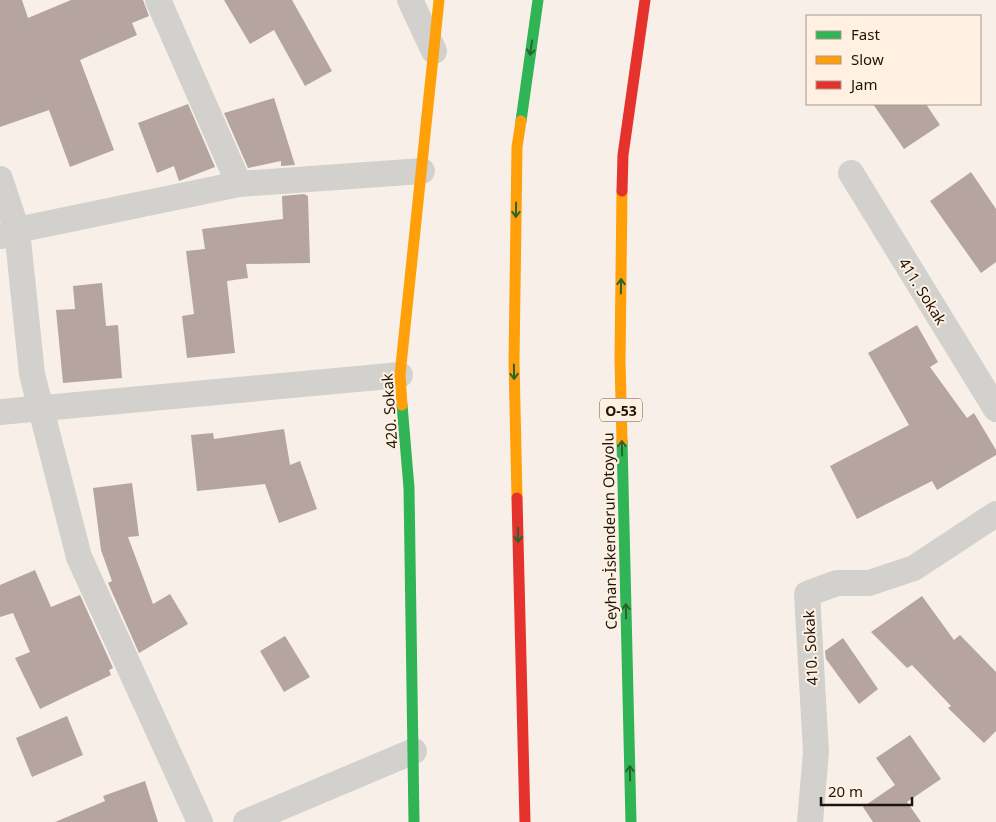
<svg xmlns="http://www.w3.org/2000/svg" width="996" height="822" font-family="'Noto Sans',sans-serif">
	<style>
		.building { fill: #b5a4a0 }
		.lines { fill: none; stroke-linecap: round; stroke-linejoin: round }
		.street { stroke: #d2d1ce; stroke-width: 26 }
		.fast { stroke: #30b455; stroke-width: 11 }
		.slow { stroke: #ff9f0a; stroke-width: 11 }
		.jam { stroke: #e5322d; stroke-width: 11 }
		.oneway { stroke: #266430 }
		.labels { text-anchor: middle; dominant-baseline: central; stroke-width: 4; stroke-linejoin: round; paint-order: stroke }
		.shield { fill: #fff0e1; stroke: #61574c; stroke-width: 1 }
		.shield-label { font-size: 14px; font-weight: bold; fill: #1d150c }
		.street-label { font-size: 15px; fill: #1d150c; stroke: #fff0e1 }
	</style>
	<rect width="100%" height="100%" fill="#f8f0e8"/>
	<!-- building -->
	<g class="building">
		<polygon points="0,0 22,0 28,18 71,0 143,0 149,16 132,23 137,35 80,60 114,150 70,167 49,110 0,127"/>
		<polygon points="224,0 292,0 332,71 305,86 274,30 250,44"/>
		<polygon points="274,98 295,165 281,166 281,161 248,168 224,113"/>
		<polygon points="188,104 215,167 179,181 174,166 157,173 138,123"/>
		<polygon points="873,104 926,104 940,125 904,149"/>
		<polygon points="971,172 996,209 996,262 981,273 930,201"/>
		<polygon points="304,194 308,196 310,263 246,264 248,278 227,281 235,353 187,358 182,316 194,314 186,251 205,249 202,229 283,219 282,196"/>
		<polygon points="102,283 106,326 118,325 122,378 63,383 56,310 75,309 73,286"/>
		<polygon points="917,325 938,362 930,367 967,418 974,413 996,450 996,455 937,490 932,481 857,519 830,466 909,425 868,353"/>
		<polygon points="284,429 290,465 300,461 317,509 279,523 265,484 197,491 191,435 213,433 214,439"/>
		<polygon points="132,483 139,536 128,537 153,604 170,594 188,624 139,653 108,583 112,581 101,550 93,488"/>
		<polygon points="35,570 51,607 80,595 113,668 109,670 111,675 40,709 15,658 30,652 13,613 0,617 0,585"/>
		<polygon points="922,596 954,640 960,635 996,672 996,731 984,743 948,708 951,706 912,665 907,668 871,632"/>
		<polygon points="285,636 310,677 284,692 260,651"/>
		<polygon points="843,638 878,689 859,704 826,659 825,651"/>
		<polygon points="67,716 83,755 32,777 16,738"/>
		<polygon points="910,735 941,779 907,802 921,822 873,822 863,807 895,785 876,758"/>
		<polygon points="145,781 158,822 55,822 105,801 103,796"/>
	</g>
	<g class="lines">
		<!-- street -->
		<g class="street">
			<polyline points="158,0 239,184"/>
			<polyline points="410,0 434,51"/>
			<polyline points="851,173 996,409"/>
			<polyline points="0,179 17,230 32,374 79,557 200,822"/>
			<polyline points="2,236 17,230 239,184 422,171"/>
			<polyline points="0,412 400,375"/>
			<polyline points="246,822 414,751"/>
			<polyline points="810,822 816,752 807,594 837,583 869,583 914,568 996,514"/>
		</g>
		<!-- fast -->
		<g class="fast">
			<polyline points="521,121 538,0"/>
			<polyline points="402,405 409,488 414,822"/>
			<polyline points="622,441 631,822"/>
		</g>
		<!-- slow -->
		<g class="slow">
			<polyline points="402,405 400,375 439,0"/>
			<polyline points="622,441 620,360 622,191"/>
			<polyline points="517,498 514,361 517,147 521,121"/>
		</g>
		<!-- jam -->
		<g class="jam">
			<polyline points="622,191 623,155 645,0"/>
			<polyline points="517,498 525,822"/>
		</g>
	</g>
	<!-- one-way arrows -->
	<defs><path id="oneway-shaft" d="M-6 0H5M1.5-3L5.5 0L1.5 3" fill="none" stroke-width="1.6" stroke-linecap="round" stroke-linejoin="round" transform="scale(1.25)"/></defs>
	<g class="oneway">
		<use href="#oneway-shaft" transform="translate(531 48) rotate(98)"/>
		<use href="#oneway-shaft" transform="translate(516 210) rotate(91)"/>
		<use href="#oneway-shaft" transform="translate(621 286) rotate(-89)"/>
		<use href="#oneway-shaft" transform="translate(514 372) rotate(89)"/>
		<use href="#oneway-shaft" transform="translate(622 448) rotate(-91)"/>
		<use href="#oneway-shaft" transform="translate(518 535) rotate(89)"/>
		<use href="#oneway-shaft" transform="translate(626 611) rotate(-91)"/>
		<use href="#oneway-shaft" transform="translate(630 773) rotate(-91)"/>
	</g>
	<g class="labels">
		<!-- shield labels -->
		<rect class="shield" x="600" y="398.5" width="42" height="23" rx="4"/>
		<g class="shield-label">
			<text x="621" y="410">O-53</text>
		</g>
		<!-- street labels -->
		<g class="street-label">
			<text transform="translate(923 291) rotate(58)">411. Sokak</text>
			<text transform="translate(389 411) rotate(-94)">420. Sokak</text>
			<text transform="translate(609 531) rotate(-91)">Ceyhan-İskenderun Otoyolu</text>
			<text transform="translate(810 648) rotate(-93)">410. Sokak</text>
		</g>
	</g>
	<!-- legend -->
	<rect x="806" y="15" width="175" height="90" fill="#fff0e1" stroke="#a5988c"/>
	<rect x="816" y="31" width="25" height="8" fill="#30b455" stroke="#a5988c"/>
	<text x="851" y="40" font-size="15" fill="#1d150c">Fast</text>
	<rect x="816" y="56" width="25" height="8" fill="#ff9f0a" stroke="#a5988c"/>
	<text x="851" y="65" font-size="15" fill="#1d150c">Slow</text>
	<rect x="816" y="81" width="25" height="8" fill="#e5322d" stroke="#a5988c"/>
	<text x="851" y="90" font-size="15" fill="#1d150c">Jam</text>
	<!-- scale -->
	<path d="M821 797v8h91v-8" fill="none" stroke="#1d150c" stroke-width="2.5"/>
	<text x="828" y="797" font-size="15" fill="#1d150c" stroke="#fff0e1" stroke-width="4" paint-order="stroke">20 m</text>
</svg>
